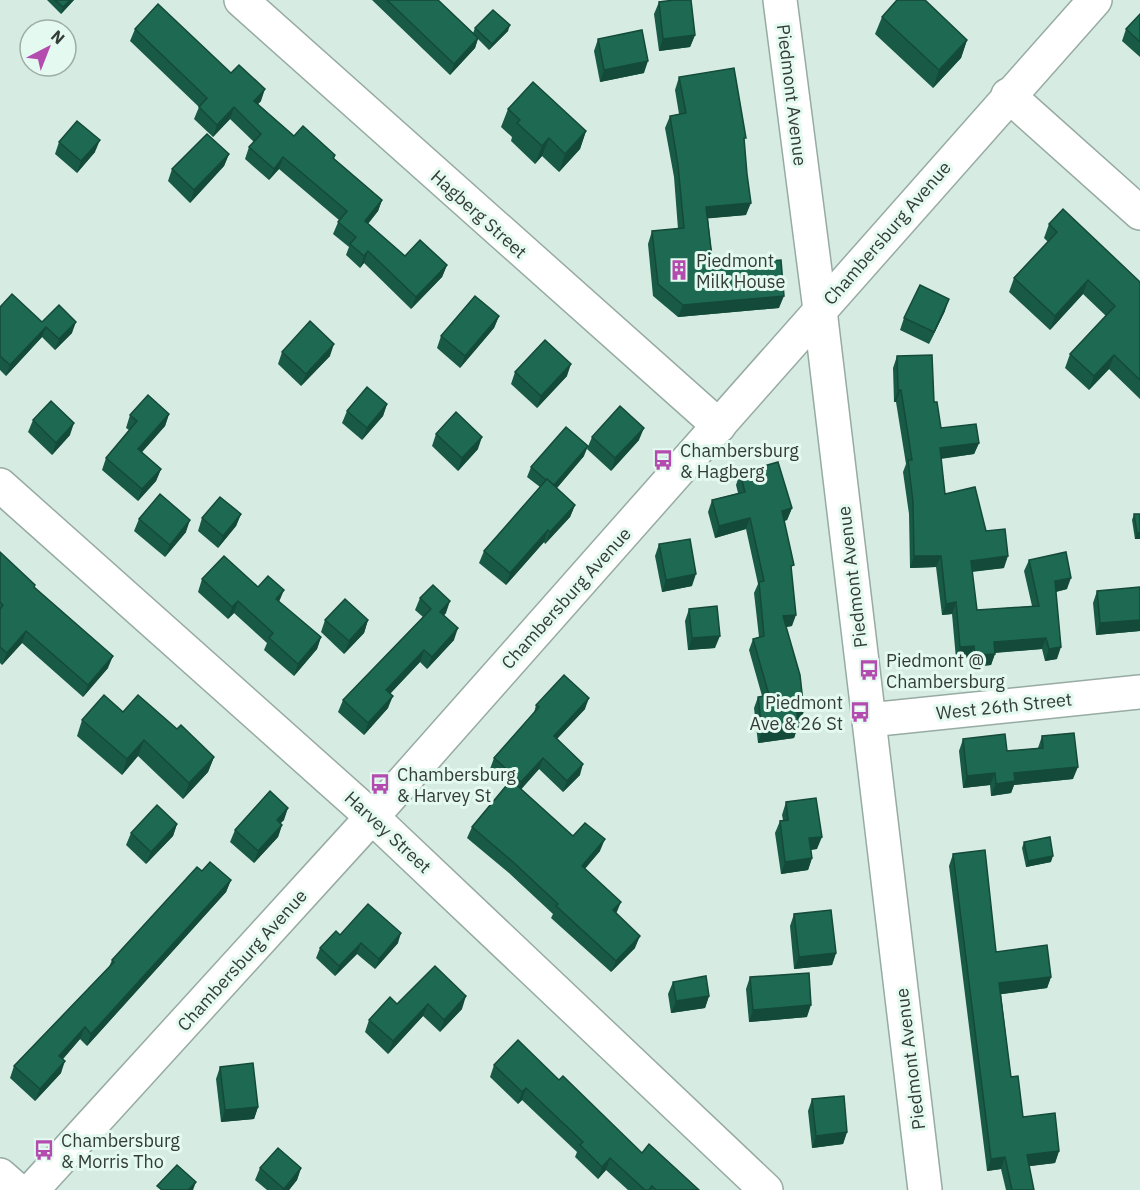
<svg xmlns="http://www.w3.org/2000/svg" width="1140" height="1190" font-family="'IBM Plex Sans',sans-serif">
	<style>
		.lines { fill: none; stroke-linecap: round; stroke-linejoin: round }
		.minor-casing { stroke: #97aba3; stroke-width: 36 }
		.major-casing { stroke: #97aba3; stroke-width: 36 }
		.minor { stroke: #fff; stroke-width: 33 }
		.major { stroke: #fff; stroke-width: 33 }
		.wall { fill: #195a46 }
		.shaded-wall { fill: #144a39 }
		.building { fill: #1d6951; stroke: #144a39; stroke-width: 1.5 }
		.labels { text-anchor: middle; dominant-baseline: central; stroke-width: 6; stroke-linejoin: round; paint-order: stroke }
		.street-label { font-size: 18px; fill: #343c38; stroke: #e4f9f0 }
		.poi-label { font-size: 18px; fill: #343c38; stroke: #e4f9f0; text-anchor: start }
	</style>
	<rect width="100%" height="100%" fill="#d6ece2"/>
	<g class="lines">
		<!-- minor casing -->
		<g class="minor-casing">
			<g id="minor">
				<polyline points="241,0 719,426"/>
				<polyline points="1008,95 1140,213"/>
				<polyline points="0,485 372,817 766,1190"/>
				<polyline points="869,720 1140,692"/>
				<polyline points="32,1190 372,817 1095,0"/>
			</g>
		</g>
		<!-- major casing -->
		<g class="major-casing">
			<g id="major">
				<polyline points="780,0 820,310 925,1190"/>
				<polyline points="0,1175 17,1190"/>
			</g>
		</g>
		<!-- minor -->
		<use href="#minor" class="minor"/>
		<!-- major -->
		<use href="#major" class="major"/>
	</g>
	<!-- wall -->
	<g class="wall">
		<polygon points="47,0 74,0 61,14"/>
		<polygon points="372,0 438,0 473,33 475,28 508,31 489,50 478,39 475,48 450,75"/>
		<polygon points="659,2 695,35 690,47 659,51 654,14"/>
		<polygon points="1140,14 1140,57 1122,41 1126,29"/>
		<polygon points="882,17 967,40 961,58 933,88 875,34"/>
		<polygon points="135,29 261,101 258,104 294,136 335,155 334,159 382,200 378,211 368,224 405,256 447,265 442,277 411,309 364,263 360,268 346,255 349,247 333,234 339,220 279,169 269,180 245,159 249,147 254,142 230,119 213,137 194,119 199,107 130,41"/>
		<polygon points="598,39 644,73 600,82 594,51"/>
		<polygon points="679,77 744,143 746,215 708,218 713,265 779,308 678,317 653,296 648,244 652,231 678,229 674,177 665,128 670,116 679,114 675,90"/>
		<polygon points="508,109 586,131 580,149 559,172 542,156 535,164 511,141 512,137 501,127"/>
		<polygon points="59,142 95,152 77,173 55,154"/>
		<polygon points="229,154 224,166 190,203 168,181 172,169"/>
		<polygon points="1049,224 1140,282 1140,399 1109,369 1089,390 1065,368 1070,354 1106,316 1083,294 1050,330 1009,292 1014,278 1048,242 1044,238"/>
		<polygon points="0,307 72,333 55,350 42,337 6,376 0,370"/>
		<polygon points="945,311 929,344 900,330 904,318"/>
		<polygon points="499,316 494,328 460,368 437,348 441,336"/>
		<polygon points="282,352 330,356 301,386 278,364"/>
		<polygon points="897,356 934,402 941,428 979,443 974,454 941,459 945,494 986,531 1004,568 972,572 977,610 1032,606 1024,571 1029,560 1067,589 1056,592 1057,659 1045,661 1042,649 995,653 991,665 971,667 970,657 956,659 952,614 942,615 936,567 910,568 909,514 903,472 906,464 896,402 894,402 893,368"/>
		<polygon points="515,372 567,376 537,408 511,384"/>
		<polygon points="387,404 383,416 362,440 342,423 347,411"/>
		<polygon points="169,414 165,426 142,452 161,469 156,481 138,501 102,470 106,458 129,430 126,428 130,415"/>
		<polygon points="33,420 70,435 52,455 28,432"/>
		<polygon points="436,434 478,449 458,471 432,446"/>
		<polygon points="592,437 639,440 611,471 587,449"/>
		<polygon points="584,456 557,488 575,505 570,517 545,544 544,542 506,585 479,563 484,551 540,487 527,477 531,467"/>
		<polygon points="740,473 792,508 787,520 784,521 792,572 792,626 786,627 800,723 798,723 794,738 758,743 754,708 758,697 762,696 749,650 753,639 759,637 754,593 758,584 746,529 715,538 708,512 712,500 738,493 736,485"/>
		<polygon points="241,514 236,526 218,548 198,531 202,518"/>
		<polygon points="1134,514 1140,539 1135,539 1132,520"/>
		<polygon points="139,519 186,532 165,557 134,531"/>
		<polygon points="659,544 692,586 662,592 655,556"/>
		<polygon points="0,552 35,585 34,588 108,668 83,697 22,643 2,665 0,663"/>
		<polygon points="202,579 258,587 279,602 321,637 317,649 294,676 264,650 267,643 234,613 228,619 198,592"/>
		<polygon points="1140,587 1140,631 1096,635 1093,603 1097,591"/>
		<polygon points="420,598 446,613 444,615 454,640 427,669 420,662 390,694 388,708 364,735 338,712 343,700 423,617 415,610"/>
		<polygon points="689,609 715,648 688,650 685,621"/>
		<polygon points="325,620 368,620 364,633 344,654 321,632"/>
		<polygon points="536,705 585,709 557,739 580,775 563,792 539,769 521,789 573,836 600,851 585,869 616,914 635,948 611,972 551,918 553,914 509,873 467,838 472,827 508,785 490,769 494,758 534,713"/>
		<polygon points="123,712 177,729 214,757 208,772 183,799 138,756 122,775 77,736 82,720"/>
		<polygon points="1042,736 1073,779 1014,785 1011,793 991,796 990,785 963,788 959,751 963,739 1007,751 1038,748"/>
		<polygon points="786,802 817,849 811,850 812,858 808,870 781,874 775,833 780,821 783,820 782,815"/>
		<polygon points="284,820 280,823 282,825 278,837 254,863 230,842 235,830"/>
		<polygon points="177,824 173,836 146,864 126,845 131,833"/>
		<polygon points="1024,842 1051,862 1026,867 1022,848"/>
		<polygon points="953,854 996,952 1051,977 1047,988 1001,994 1011,1077 1023,1117 1059,1151 1055,1163 1029,1166 1034,1190 1006,1190 1001,1169 987,1171 949,866"/>
		<polygon points="202,871 231,880 226,892 87,1046 80,1039 63,1059 61,1073 35,1101 10,1078 14,1066 109,967 112,960"/>
		<polygon points="794,914 836,953 832,965 794,969 790,926"/>
		<polygon points="340,935 398,943 375,969 357,954 335,976 316,958 320,948"/>
		<polygon points="435,966 462,1009 440,1032 423,1016 388,1054 365,1032 369,1020 397,1004"/>
		<polygon points="750,977 807,1017 749,1022 746,989"/>
		<polygon points="673,982 709,996 705,1008 671,1013 668,994"/>
		<polygon points="494,1065 559,1080 642,1153 699,1190 628,1190 606,1170 598,1179 575,1157 577,1152 522,1100 518,1104 490,1077"/>
		<polygon points="220,1067 258,1107 254,1119 221,1122 216,1079"/>
		<polygon points="812,1099 847,1132 843,1144 812,1148 808,1111"/>
		<polygon points="260,1168 301,1168 297,1180 289,1190 267,1190 255,1180"/>
	</g>
	<!-- shaded-wall -->
	<g class="shaded-wall">
		<polygon points="70,0 74,0 61,14 63,7"/>
		<polygon points="510,25 508,31 489,50 492,44"/>
		<polygon points="695,35 690,47 659,51 663,39"/>
		<polygon points="478,38 475,48 450,75 454,64"/>
		<polygon points="967,40 961,58 933,88 939,70"/>
		<polygon points="648,61 644,73 600,82 604,70"/>
		<polygon points="265,89 261,101 250,112 254,101"/>
		<polygon points="234,107 230,119 213,137 217,125"/>
		<polygon points="586,131 580,149 559,172 565,154"/>
		<polygon points="549,138 542,156 535,164 542,146"/>
		<polygon points="100,140 95,152 77,173 81,161"/>
		<polygon points="229,154 224,166 190,203 194,190"/>
		<polygon points="283,157 279,169 269,180 274,169"/>
		<polygon points="382,200 378,211 360,233 365,221"/>
		<polygon points="751,203 746,215 702,219 706,207"/>
		<polygon points="368,251 364,263 360,268 364,256"/>
		<polygon points="447,265 442,277 411,309 416,297"/>
		<polygon points="1088,280 1083,294 1050,330 1055,316"/>
		<polygon points="784,296 779,308 678,317 683,305"/>
		<polygon points="949,299 945,311 929,344 934,332"/>
		<polygon points="499,316 494,328 460,368 465,356"/>
		<polygon points="76,322 72,333 55,350 59,339"/>
		<polygon points="46,327 42,337 6,376 10,365"/>
		<polygon points="334,344 330,356 301,386 306,374"/>
		<polygon points="1114,355 1109,369 1089,390 1094,376"/>
		<polygon points="571,364 567,376 537,408 541,396"/>
		<polygon points="898,390 901,390 896,402 894,402"/>
		<polygon points="387,404 383,416 362,440 367,428"/>
		<polygon points="169,414 165,426 134,461 138,449"/>
		<polygon points="74,423 70,435 52,455 56,443"/>
		<polygon points="644,428 639,440 611,471 615,458"/>
		<polygon points="482,437 478,449 458,471 462,458"/>
		<polygon points="979,443 974,454 936,459 940,448"/>
		<polygon points="588,446 584,456 550,496 553,486"/>
		<polygon points="161,469 156,481 138,501 142,489"/>
		<polygon points="575,505 570,517 545,544 550,532"/>
		<polygon points="792,508 787,520 778,523 782,511"/>
		<polygon points="241,514 236,526 218,548 223,536"/>
		<polygon points="750,518 746,529 715,538 719,526"/>
		<polygon points="190,520 186,532 165,557 170,545"/>
		<polygon points="548,530 544,542 506,585 510,573"/>
		<polygon points="1137,533 1140,533 1140,539 1135,539"/>
		<polygon points="914,556 941,556 936,567 910,568"/>
		<polygon points="1008,556 1004,568 967,572 971,561"/>
		<polygon points="696,574 692,586 662,592 666,580"/>
		<polygon points="1071,578 1067,589 1051,593 1055,581"/>
		<polygon points="284,590 279,602 276,599"/>
		<polygon points="238,601 234,613 228,619 232,607"/>
		<polygon points="450,601 446,613 436,624 440,612"/>
		<polygon points="956,602 952,614 942,615 946,604"/>
		<polygon points="796,615 792,626 779,628 783,616"/>
		<polygon points="368,620 364,633 344,654 349,641"/>
		<polygon points="1140,620 1140,631 1096,635 1100,623"/>
		<polygon points="458,628 454,640 427,669 432,657"/>
		<polygon points="26,631 22,643 2,665 7,653"/>
		<polygon points="720,636 715,648 688,650 692,638"/>
		<polygon points="321,637 317,649 294,676 298,664"/>
		<polygon points="1046,638 1042,649 990,653 994,642"/>
		<polygon points="974,646 970,657 956,659 960,647"/>
		<polygon points="1061,647 1057,659 1045,661 1049,649"/>
		<polygon points="424,650 420,662 382,702 386,690"/>
		<polygon points="995,654 991,665 971,667 975,655"/>
		<polygon points="113,656 108,668 83,697 88,685"/>
		<polygon points="393,696 388,708 364,735 368,723"/>
		<polygon points="589,698 585,709 550,746 554,736"/>
		<polygon points="804,711 800,723 792,724 797,712"/>
		<polygon points="798,727 794,738 758,743 762,731"/>
		<polygon points="144,740 138,756 122,775 127,759"/>
		<polygon points="214,757 208,772 183,799 189,783"/>
		<polygon points="543,758 539,769 518,793 521,782"/>
		<polygon points="583,764 580,775 563,792 567,781"/>
		<polygon points="1078,767 1073,779 1014,785 1011,793 991,796 996,784 1014,773"/>
		<polygon points="995,773 990,785 963,788 967,776"/>
		<polygon points="288,808 284,820 272,832 277,820"/>
		<polygon points="177,824 173,836 146,864 151,852"/>
		<polygon points="282,825 278,837 254,863 258,851"/>
		<polygon points="822,837 817,849 805,850 809,838"/>
		<polygon points="605,839 600,851 577,877 582,866"/>
		<polygon points="1053,856 1051,862 1026,867 1028,861"/>
		<polygon points="812,858 808,870 781,874 785,862"/>
		<polygon points="231,880 226,892 87,1046 91,1034"/>
		<polygon points="621,902 616,914 613,910"/>
		<polygon points="401,933 398,943 375,969 379,959"/>
		<polygon points="640,936 635,948 611,972 616,961"/>
		<polygon points="361,943 357,954 335,976 339,966"/>
		<polygon points="836,953 832,965 794,969 799,957"/>
		<polygon points="1051,977 1047,988 995,995 999,983"/>
		<polygon points="466,996 462,1009 440,1032 444,1020"/>
		<polygon points="709,996 705,1008 671,1013 676,1001"/>
		<polygon points="428,1004 423,1016 388,1054 393,1041"/>
		<polygon points="811,1005 807,1017 749,1022 753,1010"/>
		<polygon points="85,1027 80,1039 55,1068 59,1056"/>
		<polygon points="65,1061 61,1073 35,1101 40,1089"/>
		<polygon points="526,1088 522,1100 518,1104 522,1092"/>
		<polygon points="258,1107 254,1119 221,1122 225,1110"/>
		<polygon points="847,1132 843,1144 812,1148 816,1136"/>
		<polygon points="1059,1151 1055,1163 1023,1167 1027,1155"/>
		<polygon points="1005,1157 1001,1169 987,1171 991,1159"/>
		<polygon points="610,1158 606,1170 598,1179 602,1167"/>
		<polygon points="301,1168 297,1180 289,1190 283,1190"/>
		<polygon points="196,1182 193,1190 188,1190"/>
	</g>
	<!-- building -->
	<g class="building">
		<polygon points="55,0 70,0 63,7"/>
		<polygon points="387,0 438,0 478,38 454,64"/>
		<polygon points="674,0 691,0 695,35 663,39 659,2"/>
		<polygon points="897,0 925,0 967,40 939,70 882,17"/>
		<polygon points="158,4 231,73 239,65 265,89 254,101 294,136 303,126 335,155 333,158 382,200 365,221 405,256 420,240 447,265 416,297 368,251 364,256 350,244 356,237 338,222 347,211 283,157 274,169 249,147 261,134 234,107 217,125 199,107 207,98 135,29"/>
		<polygon points="493,10 510,25 492,44 475,28"/>
		<polygon points="1140,14 1140,42 1126,29"/>
		<polygon points="642,30 648,61 604,70 598,39"/>
		<polygon points="734,68 746,138 744,138 747,174 751,203 706,207 713,265 781,260 784,296 683,305 658,284 652,231 684,228 678,165 670,116 686,113 679,77"/>
		<polygon points="533,82 586,131 565,154 549,138 542,146 517,123 520,120 508,109"/>
		<polygon points="77,121 100,140 81,161 59,142"/>
		<polygon points="207,134 229,154 194,190 172,169"/>
		<polygon points="1063,209 1140,282 1140,380 1114,355 1094,376 1070,354 1115,306 1088,280 1055,316 1014,278 1057,232 1049,224"/>
		<polygon points="920,285 949,299 934,332 904,318"/>
		<polygon points="12,294 42,322 59,305 76,322 59,339 46,327 10,365 0,356 0,307"/>
		<polygon points="475,296 499,316 465,356 441,336"/>
		<polygon points="310,321 334,344 306,374 282,352"/>
		<polygon points="545,340 571,364 541,396 515,372"/>
		<polygon points="932,355 934,402 937,402 941,428 976,424 979,443 940,448 945,494 975,487 986,531 1005,529 1008,556 971,561 977,610 1039,606 1029,560 1066,552 1071,578 1055,581 1061,647 1049,649 1046,638 994,642 995,654 975,655 974,646 960,647 956,602 946,604 941,556 914,556 913,502 908,460 912,460 901,390 898,390 897,356"/>
		<polygon points="367,387 387,404 367,428 347,411"/>
		<polygon points="148,395 169,414 138,449 161,469 142,489 106,458 137,421 130,415"/>
		<polygon points="51,401 74,423 56,443 33,420"/>
		<polygon points="620,406 644,428 615,458 592,437"/>
		<polygon points="456,412 482,437 462,458 436,434"/>
		<polygon points="566,427 588,446 554,485 547,479 546,480 531,467"/>
		<polygon points="778,462 792,508 782,511 794,565 791,566 796,615 783,616 800,675 804,711 797,712 798,727 762,731 758,697 769,695 753,639 764,636 759,582 764,581 750,518 719,526 712,500 745,492 740,473"/>
		<polygon points="547,479 575,505 550,532 548,530 510,573 484,551"/>
		<polygon points="160,494 190,520 170,545 139,519"/>
		<polygon points="220,497 241,514 223,536 202,518"/>
		<polygon points="1134,514 1140,514 1140,533 1137,533"/>
		<polygon points="690,539 696,574 666,580 659,544"/>
		<polygon points="0,552 35,585 34,587 113,656 88,685 26,631 7,653 0,647 0,609 3,605 0,602"/>
		<polygon points="224,556 258,587 268,576 284,590 276,599 321,637 298,664 269,638 273,633 238,601 232,607 202,579"/>
		<polygon points="433,585 450,601 440,612 458,628 432,657 424,650 386,690 393,696 368,723 343,700 431,609 420,598"/>
		<polygon points="1140,587 1140,620 1100,623 1097,591"/>
		<polygon points="345,599 368,620 349,641 325,620"/>
		<polygon points="717,606 720,636 692,638 689,609"/>
		<polygon points="564,675 589,698 554,736 583,764 567,781 543,758 521,782 494,758 539,707 536,705"/>
		<polygon points="104,695 123,712 138,695 177,729 181,725 214,757 189,783 144,740 127,759 82,720"/>
		<polygon points="1074,733 1078,767 1014,773 1015,781 996,784 995,773 967,776 963,739 1005,734 1007,751 1043,748 1042,736"/>
		<polygon points="511,780 573,836 585,823 605,839 582,866 621,902 613,910 640,936 616,961 556,906 558,904 513,862 472,827"/>
		<polygon points="270,791 288,808 277,820 282,825 258,851 235,830"/>
		<polygon points="816,798 822,837 809,838 812,858 785,862 780,821 788,820 786,802"/>
		<polygon points="157,805 177,824 151,852 131,833"/>
		<polygon points="1050,837 1053,856 1028,861 1024,842"/>
		<polygon points="985,850 996,952 1047,945 1051,977 999,983 1011,1077 1018,1076 1023,1117 1055,1113 1059,1151 1027,1155 1034,1190 1012,1190 1005,1157 991,1159 953,854"/>
		<polygon points="210,862 231,880 91,1034 85,1027 59,1056 65,1061 40,1089 14,1066 114,962 112,960 197,867 202,871"/>
		<polygon points="368,904 401,933 379,959 361,943 339,966 320,948 336,931 340,935"/>
		<polygon points="831,910 836,953 799,957 794,914"/>
		<polygon points="435,966 466,996 444,1020 428,1004 393,1041 369,1020 390,997 397,1004"/>
		<polygon points="809,973 811,1005 753,1010 750,977"/>
		<polygon points="706,976 709,996 676,1001 673,982"/>
		<polygon points="518,1040 559,1080 563,1076 642,1153 649,1144 699,1190 656,1190 652,1186 649,1190 645,1190 610,1158 602,1167 580,1145 583,1142 526,1088 522,1092 494,1065"/>
		<polygon points="253,1063 258,1107 225,1110 220,1067"/>
		<polygon points="844,1096 847,1132 816,1136 812,1099"/>
		<polygon points="278,1148 301,1168 284,1189 260,1168"/>
		<polygon points="177,1165 196,1182 188,1190 162,1190 157,1186"/>
	</g>
	<!-- icons -->
	<defs>
		<g id="building-bare" transform="scale(1.62)"><path d="M-4-6H4V6H1V3H-1V6H-4ZM-2.5-4.3h1.7v1.8h-1.7ZM.8-4.3h1.7v1.8H.8ZM-2.5-1h1.7V.8h-1.7ZM.8-1h1.7V.8H.8Z" fill="#b44caf" stroke="#e4f9f0" stroke-width="2.5" paint-order="stroke"/></g>
		<g id="bus-bare" transform="scale(1.62)"><path d="M-5-6H5V4H4V6H2V4H-2V6H-4V4H-5ZM-3.5-4V0h7V-4ZM-3.5 1.2v1.5H-2V1.2ZM2 1.2v1.5H3.5V1.2Z" fill="#b44caf" stroke="#e4f9f0" stroke-width="2.5" paint-order="stroke"/></g>
	</defs>
	<g fill-rule="evenodd">
		<use href="#building-bare" x="679" y="270"/>
		<use href="#bus-bare" x="663" y="460"/>
		<use href="#bus-bare" x="869" y="670"/>
		<use href="#bus-bare" x="860" y="712"/>
		<use href="#bus-bare" x="380" y="784"/>
		<use href="#bus-bare" x="44" y="1150"/>
	</g>
	<g class="labels">
		<!-- street labels -->
		<g class="street-label">
			<text transform="translate(792 95) rotate(83)">Piedmont Avenue</text>
			<text transform="translate(479 214) rotate(42)">Hagberg Street</text>
			<text transform="translate(887 233) rotate(-49)">Chambersburg Avenue</text>
			<text transform="translate(852 577) rotate(-97)">Piedmont Avenue</text>
			<text transform="translate(566 598) rotate(-48)">Chambersburg Avenue</text>
			<text transform="translate(1004 706) rotate(-6)">West 26th Street</text>
			<text transform="translate(388 832) rotate(43)">Harvey Street</text>
			<text transform="translate(242 960) rotate(-48)">Chambersburg Avenue</text>
			<text transform="translate(910 1059) rotate(-97)">Piedmont Avenue</text>
		</g>
		<!-- poi labels -->
		<g class="poi-label">
			<text x="696" y="260">Piedmont<tspan x="696" dy="21">Milk House</tspan></text>
			<text x="680" y="450">Chambersburg<tspan x="680" dy="21">&amp; Hagberg</tspan></text>
			<text x="886" y="660">Piedmont @<tspan x="886" dy="21">Chambersburg</tspan></text>
			<text x="843" y="702" text-anchor="end">Piedmont<tspan x="843" dy="21">Ave &amp; 26 St</tspan></text>
			<text x="397" y="774">Chambersburg<tspan x="397" dy="21">&amp; Harvey St</tspan></text>
			<text x="61" y="1140">Chambersburg<tspan x="61" dy="21">&amp; Morris Tho</tspan></text>
		</g>
	</g>
	<!-- north arrow -->
	<g transform="translate(48 48) rotate(42)"><circle r="28" fill="#e4f9f0" stroke="#9eada6" stroke-width="1.5"/>
	<path d="M0-4.5L10 22L0 15L-10 22Z" fill="#b44caf"/>
	<text y="-9" font-size="16" font-weight="bold" text-anchor="middle" fill="#343c38">N</text>
	</g>
</svg>
